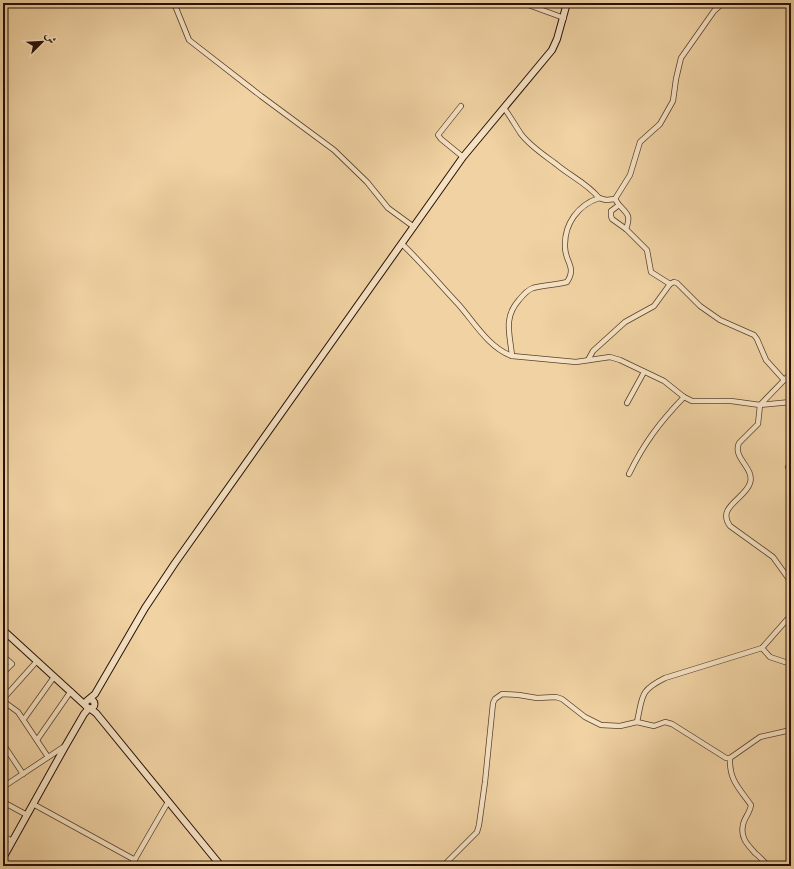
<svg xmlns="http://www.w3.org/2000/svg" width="794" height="869" font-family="'IM FELL DW Pica',Amiri,serif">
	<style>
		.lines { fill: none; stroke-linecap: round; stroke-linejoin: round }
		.minor-casing { stroke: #59402d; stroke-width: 6 }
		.secondary-casing { stroke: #270f06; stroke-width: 8 }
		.minor { stroke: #f5e2c3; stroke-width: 4.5 }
		.secondary { stroke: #f5e2c3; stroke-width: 6 }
	</style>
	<rect width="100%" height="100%" fill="#f0d2a3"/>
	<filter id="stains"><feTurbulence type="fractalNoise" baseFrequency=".005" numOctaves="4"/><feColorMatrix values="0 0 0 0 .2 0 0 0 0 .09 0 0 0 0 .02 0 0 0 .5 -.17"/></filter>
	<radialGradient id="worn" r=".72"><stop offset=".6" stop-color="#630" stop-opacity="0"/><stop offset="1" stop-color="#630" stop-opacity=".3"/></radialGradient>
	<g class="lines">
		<!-- minor casing -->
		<g class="minor-casing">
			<g id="minor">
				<polyline points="174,3 189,40 261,96 334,150 367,182 388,208 414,227"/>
				<polyline points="523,3 564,18"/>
				<polyline points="461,106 438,135 441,139 463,157"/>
				<path d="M504 108C510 116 515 125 521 134 530 146 544 155 556 164 570 176 587 183 599 198"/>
				<path d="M619 205C628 214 631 216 626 229"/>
				<path d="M402 244C422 263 440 285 459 305 474 322 489 348 512 356L576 362 610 357 620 360 664 381 684 397 692 401H731L760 405 758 424 739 443C732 458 755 468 750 483 745 499 716 507 730 526L773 557 791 582"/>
				<polyline points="670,284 674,282 677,283 700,306 720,320 754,335 757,339 766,360 784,380"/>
				<path d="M512 356C510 334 503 318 519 300 523 295 527 290 533 288 544 285 556 285 567 282 577 267 565 262 565 247 564 224 578 205 599 198L606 200 615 199 630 175 640 142 660 124 673 101 676 79 681 58 714 11 723 3"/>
				<polyline points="588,360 593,351 625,322 654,306 670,284 651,272 647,250 626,229 612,219 611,216 611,211 619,205 615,199"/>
				<polyline points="627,403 644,372"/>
				<polyline points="760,405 791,373"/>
				<polyline points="760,405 791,402"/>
				<polyline points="788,467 791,464"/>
				<path d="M629 474C644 443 660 422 684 397"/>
				<polyline points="762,648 770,657 791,664"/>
				<polyline points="3,656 12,664 3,673"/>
				<polyline points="3,699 37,661"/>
				<polyline points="3,701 18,712 48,757"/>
				<polyline points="24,719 54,677"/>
				<path d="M637 722C643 696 639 691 665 678L762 648 791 615"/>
				<polyline points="37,740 71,691"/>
				<polyline points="3,744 23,774"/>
				<path d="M730 758C729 780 739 788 751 805 750 813 744 818 743 825 740 838 748 845 755 853 760 857 764 862 769 866"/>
				<polyline points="3,787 65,746"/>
				<polyline points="3,802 27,815"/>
				<polyline points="33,804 135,860"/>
				<polyline points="3,836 12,841"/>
				<polyline points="131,866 168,802"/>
				<polyline points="443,866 477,832 479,825 485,782 493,703 495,699 502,694 519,695 537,698 556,697 562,699 585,717 601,725 620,726 637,722 654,726 665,722 672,724 726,758 730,758 760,737 791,730"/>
			</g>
		</g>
		<!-- secondary casing -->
		<g class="secondary-casing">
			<g id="secondary">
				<polyline points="3,630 85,705"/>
				<polyline points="89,699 95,694 145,608 175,563 463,157 552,50 557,39 567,3"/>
				<circle cx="90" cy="704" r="4.5"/>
				<polyline points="3,858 66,745 84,714 89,708 96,713 221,866"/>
			</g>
		</g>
		<!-- minor -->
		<use href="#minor" class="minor"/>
		<!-- secondary -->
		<use href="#secondary" class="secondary"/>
	</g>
	<!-- margin -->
	<rect width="794" height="869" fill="none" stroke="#f0d2a3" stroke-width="16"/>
	<rect x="4" y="4" width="786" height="861" fill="none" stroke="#270f06" stroke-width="2"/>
	<rect x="8" y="8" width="778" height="853" fill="none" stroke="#270f06"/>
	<!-- north arrow -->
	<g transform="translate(42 42) rotate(66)" stroke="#f5e2c3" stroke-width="3" paint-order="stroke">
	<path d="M0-3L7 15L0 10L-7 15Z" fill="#270f06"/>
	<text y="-6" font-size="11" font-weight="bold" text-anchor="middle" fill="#270f06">ش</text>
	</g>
	<rect width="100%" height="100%" filter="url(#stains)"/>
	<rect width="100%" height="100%" fill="url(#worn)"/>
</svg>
